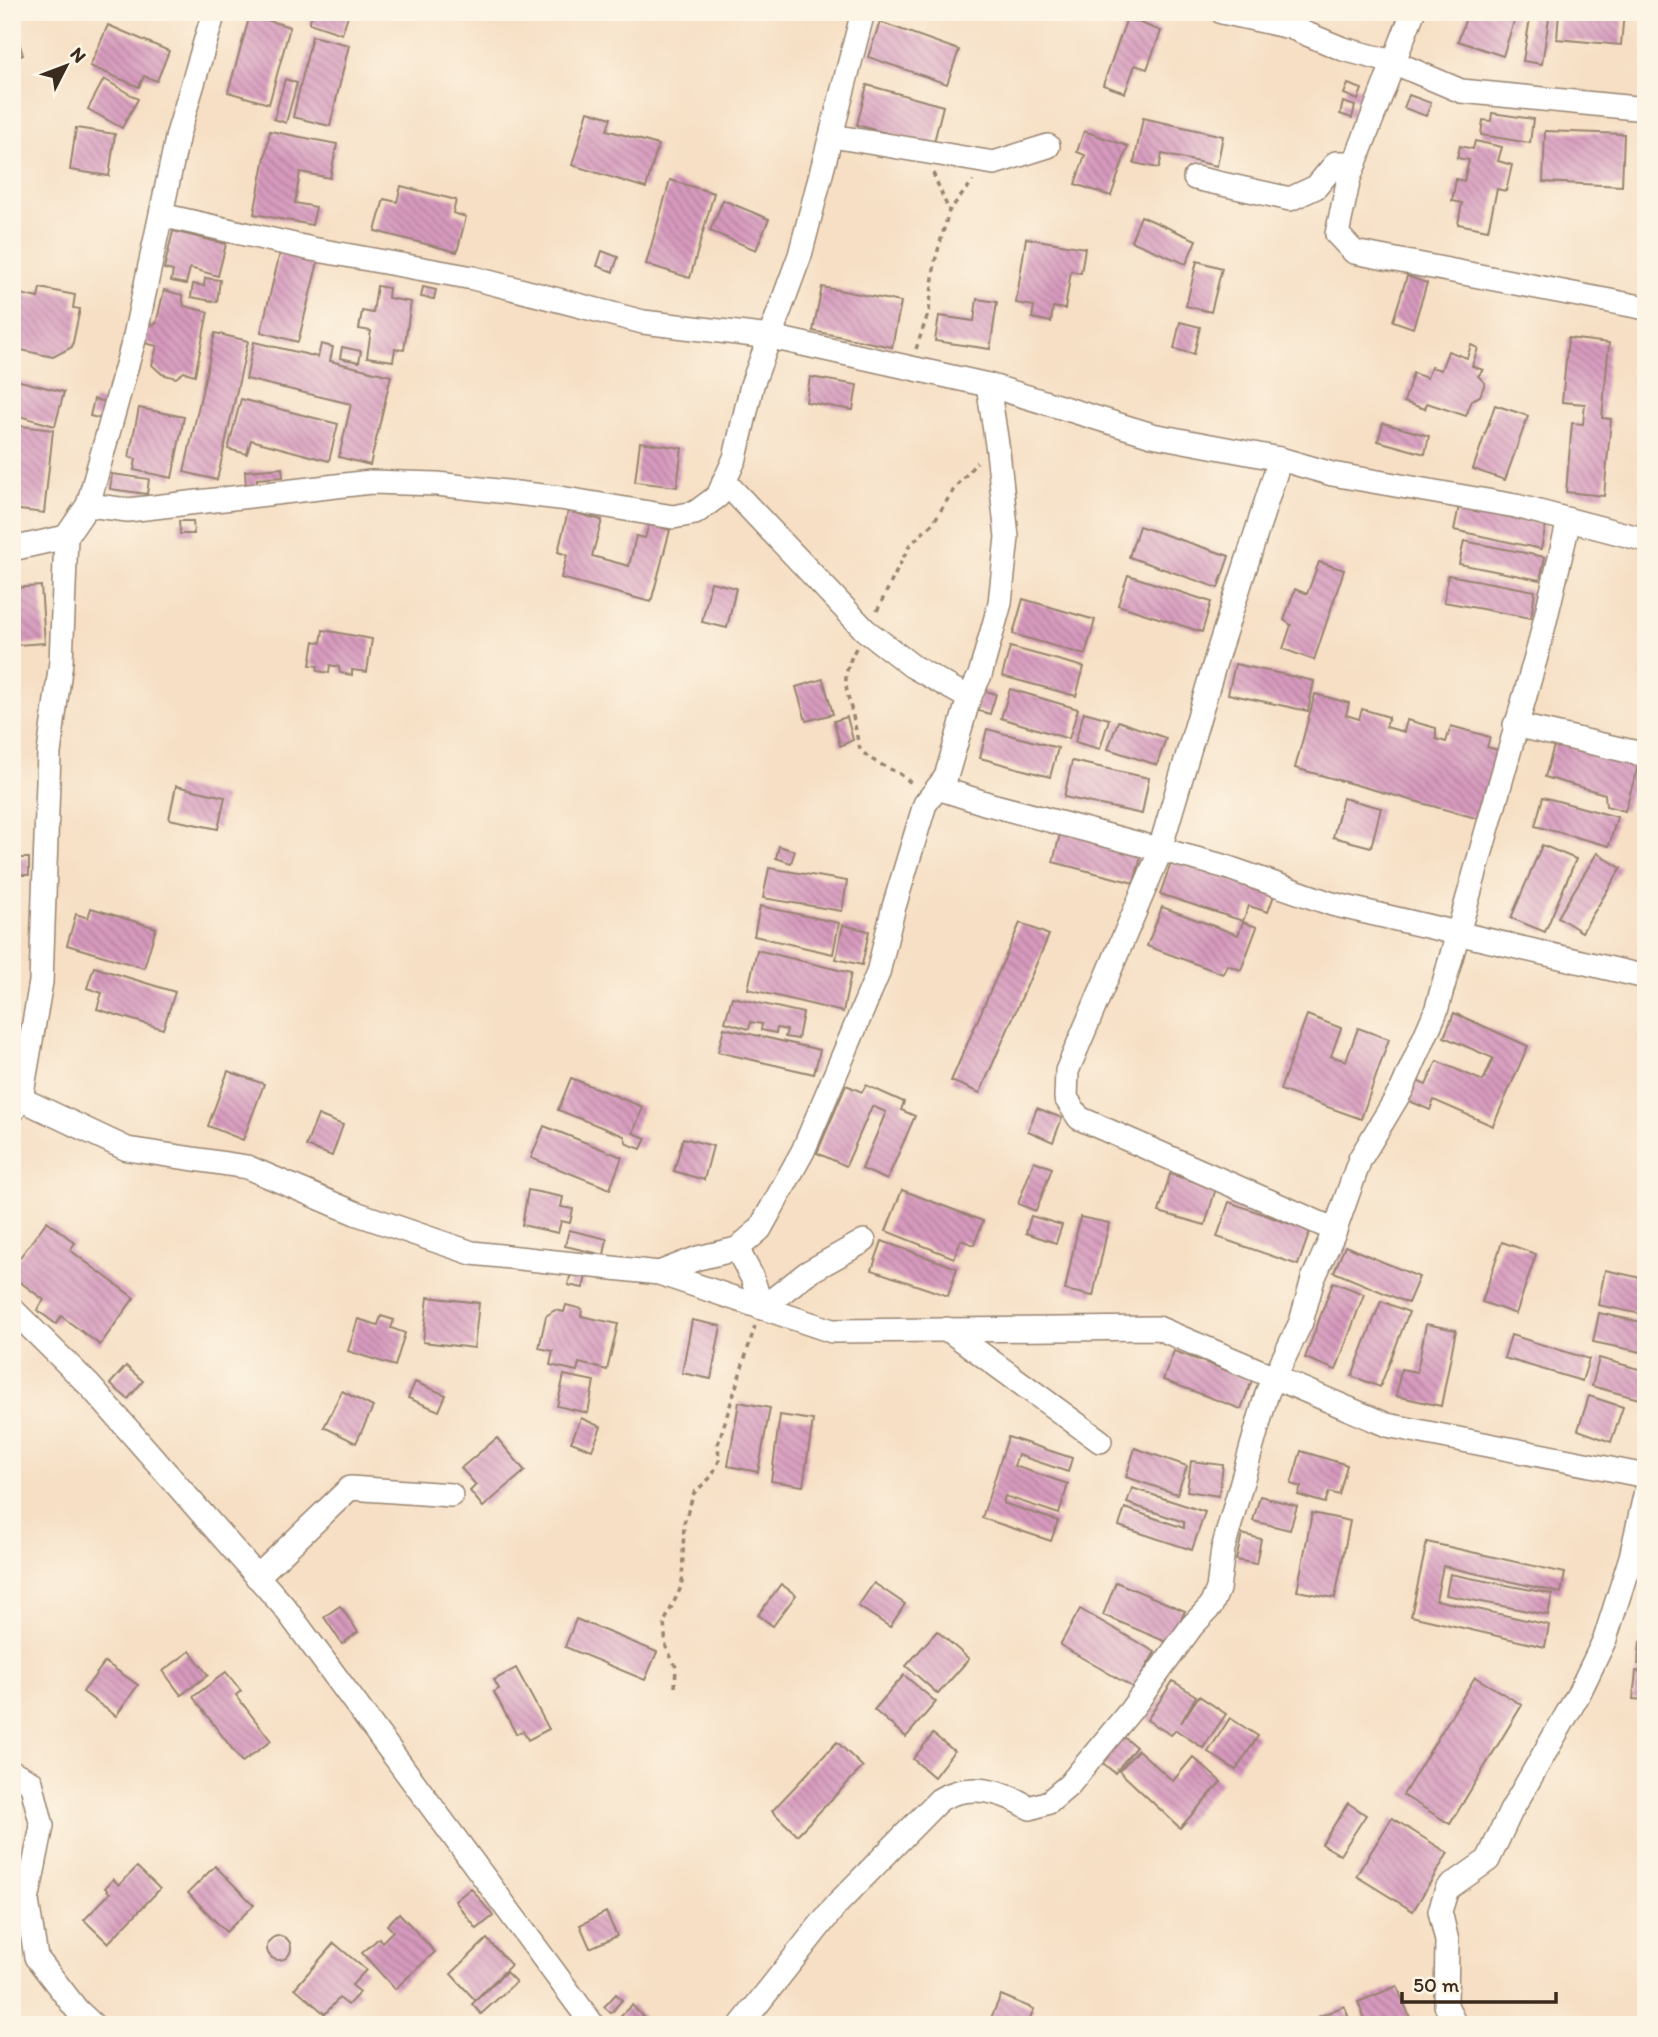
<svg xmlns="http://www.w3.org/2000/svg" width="1658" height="2037" font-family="Itim,sans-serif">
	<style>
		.building { fill: url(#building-back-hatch) }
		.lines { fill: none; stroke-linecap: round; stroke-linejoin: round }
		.minor-casing { stroke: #988471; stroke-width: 26 }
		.path { stroke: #988471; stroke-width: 3.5; stroke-dasharray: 5 5; stroke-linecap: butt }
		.minor { stroke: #fff; stroke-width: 23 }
	</style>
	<defs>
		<pattern id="building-back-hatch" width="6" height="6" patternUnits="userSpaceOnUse" patternTransform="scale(1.75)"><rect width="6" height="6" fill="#d79abe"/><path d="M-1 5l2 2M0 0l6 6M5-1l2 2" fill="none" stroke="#b07e9a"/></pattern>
	</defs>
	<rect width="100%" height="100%" fill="#fcf5e5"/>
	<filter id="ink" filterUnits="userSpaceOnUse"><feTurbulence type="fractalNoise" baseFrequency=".0143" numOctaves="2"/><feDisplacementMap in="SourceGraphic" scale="14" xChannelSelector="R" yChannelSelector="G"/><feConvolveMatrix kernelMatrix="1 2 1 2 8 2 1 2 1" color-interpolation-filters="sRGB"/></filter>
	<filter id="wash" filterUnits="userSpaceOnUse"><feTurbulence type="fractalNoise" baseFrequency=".00686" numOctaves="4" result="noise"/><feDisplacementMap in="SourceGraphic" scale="28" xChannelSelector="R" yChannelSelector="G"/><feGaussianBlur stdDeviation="1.57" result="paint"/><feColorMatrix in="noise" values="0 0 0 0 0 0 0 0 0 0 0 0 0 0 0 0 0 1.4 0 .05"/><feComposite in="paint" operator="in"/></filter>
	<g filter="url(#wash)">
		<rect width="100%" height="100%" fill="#f6dfc4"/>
		<g id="blocks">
			<!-- building -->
			<g class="building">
				<polygon points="313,12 349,12 342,34 309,23"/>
				<polygon points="1468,12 1517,12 1503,56 1458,41"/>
				<polygon points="1531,12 1550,12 1542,64 1523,61"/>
				<polygon points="1559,12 1624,12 1621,45 1557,39"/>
				<polygon points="250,15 290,27 269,104 228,92"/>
				<polygon points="1127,18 1161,31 1147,69 1135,65 1125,93 1103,85"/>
				<polygon points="880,22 959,50 947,84 868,57"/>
				<polygon points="108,25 169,51 157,81 144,76 139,87 90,66"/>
				<polygon points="16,33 23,55 12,58 12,34"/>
				<polygon points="312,36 349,45 330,126 293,117"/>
				<polygon points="104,79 138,99 122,128 88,109"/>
				<polygon points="285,79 297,83 286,123 274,119"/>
				<polygon points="1348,84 1362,89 1358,100 1344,94"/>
				<polygon points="867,85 943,106 933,146 857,125"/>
				<polygon points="1409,95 1431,103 1426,116 1404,108"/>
				<polygon points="1343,102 1355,106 1352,118 1340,114"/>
				<polygon points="588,111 611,118 607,130 658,145 646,188 572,165"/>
				<polygon points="1492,113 1533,119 1530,143 1481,135 1483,120 1491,121"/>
				<polygon points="1143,118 1223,136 1217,166 1162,154 1159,168 1134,163"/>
				<polygon points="1641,126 1646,126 1646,172 1639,172"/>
				<polygon points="76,128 115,134 109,176 70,170"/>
				<polygon points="270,131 337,144 330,178 300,172 295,203 316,207 312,225 254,214"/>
				<polygon points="1084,131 1128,146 1111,196 1075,184 1085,155 1077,152"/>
				<polygon points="1545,131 1624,134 1622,186 1543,182"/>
				<polygon points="1475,141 1502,147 1498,161 1512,165 1506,191 1497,189 1488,230 1458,224 1462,203 1452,201 1456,179 1464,181 1469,160 1457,158 1460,146 1473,149"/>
				<polygon points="670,180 714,193 690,278 646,264"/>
				<polygon points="401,186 456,200 453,213 466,217 457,252 375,231 384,199 397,202"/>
				<polygon points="723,200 769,219 756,250 710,231"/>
				<polygon points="1141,216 1196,240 1186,264 1131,241"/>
				<polygon points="173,231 226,244 218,276 190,268 186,284 171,281 173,271 164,269"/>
				<polygon points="1026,238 1085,248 1081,273 1071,271 1065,309 1053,307 1051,322 1032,318 1034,306 1016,303"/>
				<polygon points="602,251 618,257 613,272 597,266"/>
				<polygon points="280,253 318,262 298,342 261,332"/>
				<polygon points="1197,261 1222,268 1211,312 1186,306"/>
				<polygon points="1407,276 1427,283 1413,328 1393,321"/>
				<polygon points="205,278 220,280 217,302 191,297 193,284 204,286"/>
				<polygon points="377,286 389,288 388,298 411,302 404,350 395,349 393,361 367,357 371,331 359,329 362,311 373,313"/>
				<polygon points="423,287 436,290 434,299 421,297"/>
				<polygon points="822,287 901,302 892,347 813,331"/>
				<polygon points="40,288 75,295 73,308 80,309 72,347 53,357 12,348 12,292 38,298"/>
				<polygon points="164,290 182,295 184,306 208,312 195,375 184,372 176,378 162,374 152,365 157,346 144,343 149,325 156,324"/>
				<polygon points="977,299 997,302 990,349 935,341 939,316 974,321"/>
				<polygon points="1180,322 1200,327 1194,354 1174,349"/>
				<polygon points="215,333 248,341 217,480 184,472"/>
				<polygon points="1568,338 1609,343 1602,418 1611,419 1604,496 1566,492 1572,423 1583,424 1585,404 1562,402"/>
				<polygon points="254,342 318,357 321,344 333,347 330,361 391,376 370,465 339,457 351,404 246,379"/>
				<polygon points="1471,345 1478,348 1472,366 1483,370 1478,376 1485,383 1480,396 1472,400 1466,416 1427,403 1425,409 1404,402 1413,373 1427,378 1431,367 1441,370 1448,351 1467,358"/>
				<polygon points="342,347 361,351 359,362 340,358"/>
				<polygon points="810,377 857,385 853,410 806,402"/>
				<polygon points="12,379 64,392 55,426 12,414"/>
				<polygon points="94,399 106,402 102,419 90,416"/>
				<polygon points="241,399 338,424 329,461 251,440 247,454 228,449"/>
				<polygon points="1495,405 1528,416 1505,480 1473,469"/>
				<polygon points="139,408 184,417 172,478 134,470 136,459 129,457"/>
				<polygon points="1383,423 1429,436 1425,454 1378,441"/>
				<polygon points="14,425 53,430 44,513 12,509"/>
				<polygon points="640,442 682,448 677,487 635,482"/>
				<polygon points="282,468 283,477 257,479 257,487 246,488 245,471"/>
				<polygon points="112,474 149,479 147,494 110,489"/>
				<polygon points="1459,506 1546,525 1541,549 1454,530"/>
				<polygon points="568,511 602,520 592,556 629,566 636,536 645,538 649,524 670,530 651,602 561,578 567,555 558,552"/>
				<polygon points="179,521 193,521 194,534 180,534"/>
				<polygon points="1139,526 1229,556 1218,588 1129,557"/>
				<polygon points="1464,541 1545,557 1540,580 1459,564"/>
				<polygon points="1319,562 1344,570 1314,660 1283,649 1291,625 1284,620 1295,589 1307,594"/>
				<polygon points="1128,575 1211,602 1202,632 1118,605"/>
				<polygon points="1448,575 1535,591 1531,618 1444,602"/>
				<polygon points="711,582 736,588 727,628 702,622"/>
				<polygon points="41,586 45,643 16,645 12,588"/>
				<polygon points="1023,599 1095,620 1085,655 1013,634"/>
				<polygon points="323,630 372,639 367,672 352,670 352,675 340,673 339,667 330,665 329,673 317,671 318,666 310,665 314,641 321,643"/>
				<polygon points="1010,647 1084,667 1076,696 1002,676"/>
				<polygon points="1235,664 1314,681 1308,711 1228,694"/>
				<polygon points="823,679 833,714 806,721 796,687"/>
				<polygon points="1010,689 1078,709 1069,739 1001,718"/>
				<polygon points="982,690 996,694 990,714 976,710"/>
				<polygon points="1315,694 1349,703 1346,715 1359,719 1362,709 1389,717 1386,727 1404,732 1407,720 1436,728 1436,739 1446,742 1451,726 1490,737 1487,747 1501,751 1483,820 1295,768"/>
				<polygon points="1084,712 1109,719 1100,749 1075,742"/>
				<polygon points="847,717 853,740 840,746 834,721"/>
				<polygon points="1118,721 1166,738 1157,765 1108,749"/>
				<polygon points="987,729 1058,748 1050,777 980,758"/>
				<polygon points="1555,742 1638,766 1625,811 1606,806 1605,794 1545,777"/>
				<polygon points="1072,761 1149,778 1142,814 1064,797"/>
				<polygon points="176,786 225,797 218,829 169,819"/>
				<polygon points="1543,797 1617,817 1609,846 1535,826"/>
				<polygon points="1343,798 1381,808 1371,847 1333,837"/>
				<polygon points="1061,830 1143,850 1134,883 1053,862"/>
				<polygon points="1542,845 1576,859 1545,932 1511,918"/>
				<polygon points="779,846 795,851 791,863 776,858"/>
				<polygon points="1597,853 1621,868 1582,932 1558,917"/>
				<rect x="12" y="858" width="17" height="17"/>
				<polygon points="1172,860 1274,895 1268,912 1249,906 1243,921 1160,894"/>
				<polygon points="769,868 847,881 842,911 763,898"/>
				<polygon points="760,906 839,923 833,954 754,936"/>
				<polygon points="1162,907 1238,935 1243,922 1257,927 1241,970 1227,965 1223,974 1147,946"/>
				<polygon points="91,908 156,928 144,968 67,945 76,914 88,918"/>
				<polygon points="1020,923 1049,935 980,1093 951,1081"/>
				<polygon points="843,925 869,931 862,965 836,959"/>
				<polygon points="757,950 851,973 843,1012 748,989"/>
				<polygon points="94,967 175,992 163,1029 97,1009 102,993 87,988"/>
				<polygon points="732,997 803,1013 798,1039 785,1037 787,1030 777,1028 776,1033 761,1030 762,1024 751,1022 749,1029 725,1022"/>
				<polygon points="1454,1013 1528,1046 1493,1126 1434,1100 1430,1110 1407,1100 1415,1080 1426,1085 1437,1061 1483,1081 1493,1058 1444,1037"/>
				<polygon points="1307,1015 1341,1028 1331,1056 1346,1061 1358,1028 1389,1039 1361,1119 1280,1090"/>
				<polygon points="724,1028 820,1050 814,1074 718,1052"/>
				<polygon points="228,1071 264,1084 243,1140 208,1126"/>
				<polygon points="571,1078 643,1107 633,1133 646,1138 641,1149 627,1144 624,1136 558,1110"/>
				<polygon points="846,1085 862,1092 866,1085 904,1102 901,1110 915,1116 887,1180 862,1169 886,1112 872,1106 846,1166 817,1153"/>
				<polygon points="1037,1108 1062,1118 1053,1142 1028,1131"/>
				<polygon points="318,1115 343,1125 332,1156 306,1146"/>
				<polygon points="544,1126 622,1157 610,1189 531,1158"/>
				<polygon points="683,1138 713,1146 704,1180 674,1171"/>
				<polygon points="1034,1161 1052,1168 1036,1211 1018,1204"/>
				<polygon points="1170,1174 1216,1188 1205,1225 1159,1212"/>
				<polygon points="528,1190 563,1197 561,1207 573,1209 570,1223 561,1221 558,1233 522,1225"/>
				<polygon points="902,1190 983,1221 974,1245 961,1240 954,1258 886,1231"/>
				<polygon points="1229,1202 1310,1231 1298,1265 1217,1237"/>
				<polygon points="1031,1216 1062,1225 1056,1243 1026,1233"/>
				<polygon points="1080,1217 1109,1223 1093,1296 1065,1290"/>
				<polygon points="47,1221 75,1243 70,1250 134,1298 100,1345 61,1316 56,1324 37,1310 44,1300 12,1276 12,1268"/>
				<polygon points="569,1230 607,1239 604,1255 565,1246"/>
				<polygon points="882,1241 957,1268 948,1296 872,1270"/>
				<polygon points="1502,1242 1536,1254 1516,1314 1482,1302"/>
				<polygon points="1345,1246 1419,1277 1408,1303 1334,1272"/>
				<polygon points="1605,1270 1646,1279 1646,1315 1598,1305"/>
				<polygon points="571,1273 586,1276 583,1288 568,1285"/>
				<polygon points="1333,1282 1364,1294 1336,1370 1305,1358"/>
				<polygon points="428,1297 479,1303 474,1348 423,1342"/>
				<polygon points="1381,1301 1409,1312 1380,1387 1352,1376"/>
				<polygon points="566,1305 582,1309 581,1316 618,1324 607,1370 579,1363 577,1371 550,1365 553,1351 539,1348 546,1316 555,1310 564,1312"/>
				<polygon points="1599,1313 1646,1323 1646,1353 1593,1342"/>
				<polygon points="381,1316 394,1320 391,1328 405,1333 395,1366 348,1351 358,1319 378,1325"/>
				<polygon points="692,1320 721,1326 711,1379 682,1373"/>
				<polygon points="1426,1324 1456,1330 1441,1406 1396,1396 1401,1369 1417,1372"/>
				<polygon points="1511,1335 1589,1359 1582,1381 1504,1358"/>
				<polygon points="1174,1351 1252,1380 1241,1409 1163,1380"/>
				<polygon points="1599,1358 1646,1371 1646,1401 1592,1386"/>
				<polygon points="126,1366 143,1381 128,1399 110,1384"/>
				<polygon points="564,1375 594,1381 588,1413 557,1406"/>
				<polygon points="415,1382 446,1395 439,1411 408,1398"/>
				<polygon points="342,1391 373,1407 356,1443 324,1427"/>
				<polygon points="1589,1396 1623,1407 1611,1442 1578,1430"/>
				<polygon points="739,1402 770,1408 758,1472 728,1466"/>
				<polygon points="780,1415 813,1420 803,1486 771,1481"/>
				<polygon points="581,1418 601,1427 592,1450 571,1442"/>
				<polygon points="1008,1437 1072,1458 1068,1472 1018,1455 1014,1466 1068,1484 1059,1514 1005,1496 1003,1503 1058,1521 1051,1541 982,1518"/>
				<polygon points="497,1438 525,1471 483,1507 470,1491 476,1485 461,1468"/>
				<polygon points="1135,1448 1187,1466 1177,1494 1126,1477"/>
				<polygon points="1301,1451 1347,1465 1339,1495 1329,1492 1325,1503 1298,1495 1301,1487 1291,1484"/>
				<polygon points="1191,1461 1223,1465 1219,1496 1187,1491"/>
				<polygon points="1132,1488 1205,1512 1192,1550 1119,1526 1125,1508 1184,1528 1184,1522 1127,1503"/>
				<polygon points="1260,1496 1297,1506 1290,1530 1253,1521"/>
				<polygon points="1312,1513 1350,1521 1335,1598 1297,1591"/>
				<polygon points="1242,1534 1261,1539 1256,1564 1236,1560"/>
				<polygon points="1427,1542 1565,1573 1561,1593 1443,1566 1436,1600 1549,1625 1545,1647 1411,1616"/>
				<polygon points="1450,1574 1552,1594 1548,1615 1446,1595"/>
				<polygon points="1116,1582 1185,1611 1171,1644 1103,1615"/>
				<polygon points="874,1583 905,1604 890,1627 858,1606"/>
				<polygon points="781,1584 796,1595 773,1626 758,1615"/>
				<polygon points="340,1606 358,1632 342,1644 324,1617"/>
				<polygon points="1080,1609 1155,1652 1134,1688 1060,1645"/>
				<polygon points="576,1619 657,1652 645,1680 565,1647"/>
				<polygon points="937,1631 969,1659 938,1694 906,1666"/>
				<polygon points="1640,1642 1646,1643 1646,1664 1638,1664"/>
				<polygon points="190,1651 208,1675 181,1695 163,1671"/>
				<polygon points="105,1662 138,1685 116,1716 83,1692"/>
				<polygon points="516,1668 549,1729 528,1740 523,1731 516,1734 494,1692 499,1689 494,1680"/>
				<polygon points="1636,1671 1646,1672 1646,1700 1633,1699"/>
				<polygon points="226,1672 241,1691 236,1695 271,1741 242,1762 193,1697"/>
				<polygon points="904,1675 936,1702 906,1737 874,1710"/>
				<polygon points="1475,1677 1522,1705 1450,1824 1403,1795"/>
				<polygon points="1173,1681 1196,1696 1181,1723 1199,1696 1226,1714 1203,1748 1176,1730 1171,1735 1147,1720"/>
				<polygon points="1230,1718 1258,1736 1236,1770 1208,1752"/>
				<polygon points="933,1734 954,1751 934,1777 913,1759"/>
				<polygon points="1120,1734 1136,1747 1115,1773 1099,1760"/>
				<polygon points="837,1742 863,1767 797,1835 772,1811"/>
				<polygon points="1138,1750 1173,1781 1193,1757 1221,1782 1180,1828 1119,1771"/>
				<polygon points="1348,1803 1366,1815 1340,1855 1322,1844"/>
				<polygon points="1392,1818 1448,1853 1413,1911 1356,1876"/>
				<polygon points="215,1866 254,1905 226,1932 188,1893"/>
				<polygon points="137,1867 160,1889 108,1943 84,1920 110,1893 105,1888 113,1879 119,1885"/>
				<polygon points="471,1888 493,1916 477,1929 455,1901"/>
				<polygon points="606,1912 617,1936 590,1948 580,1925"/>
				<polygon points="399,1913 435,1952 395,1989 362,1953 379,1938 382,1942 393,1931 387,1925"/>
				<circle cx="279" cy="1948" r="12"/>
				<polygon points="487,1939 511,1965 475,2000 451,1974"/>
				<polygon points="334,1943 366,1970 352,1985 360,1992 348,2005 339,1998 325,2014 295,1988"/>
				<polygon points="506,1972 516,1982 481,2014 472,2004"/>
				<polygon points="1397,1986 1413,2025 1367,2025 1358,2002"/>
				<polygon points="616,1994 622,2000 611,2013 604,2007"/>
				<polygon points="1001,1995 1034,2009 1027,2025 988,2025"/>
				<polygon points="632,2005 643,2017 635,2025 630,2025 621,2015"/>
				<polygon points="1344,2006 1352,2025 1321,2025 1318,2017"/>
			</g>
		</g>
	</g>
	<g filter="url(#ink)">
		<use href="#blocks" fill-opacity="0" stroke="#988471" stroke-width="2"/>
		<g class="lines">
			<!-- minor casing -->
			<g class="minor-casing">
				<g id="minor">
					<polyline points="1222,12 1290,27 1343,49 1393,62 1461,91 1646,109"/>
					<polyline points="1413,12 1349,178 1337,234 1354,252 1646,308"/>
					<polyline points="832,136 994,163 1048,146"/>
					<polyline points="1195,178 1290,199 1316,187 1336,163 1355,163"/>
					<polyline points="161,215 312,249 473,278 643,322 771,337 988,385 1152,435 1280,459 1332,474 1516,506 1646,540"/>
					<polyline points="1280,459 1219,649 1157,859 1067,1071 1066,1098 1079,1118 1335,1230"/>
					<polyline points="724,481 865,630 912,666 969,698"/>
					<polyline points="88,505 128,510 371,482 437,484 560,498 673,517 695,513 718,496 735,458 752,385 800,255 863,12"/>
					<polyline points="12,549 66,537"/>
					<polyline points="1515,725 1646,755"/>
					<polyline points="938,788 988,804 1223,866 1332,904 1646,977"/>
					<polyline points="21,1099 127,1149 247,1167 355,1213 472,1253 659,1273 832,1331 1158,1328 1387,1425 1646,1476"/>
					<polyline points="12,1112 21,1099 41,982 49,753 61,662 66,537 88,505 135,336 178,134 214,12"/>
					<polyline points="737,1249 760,1229 803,1151 878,973 893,910 925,804 946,777 969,698 980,675 1000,603 1007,537 998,451 988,385"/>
					<polyline points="659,1273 698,1258 737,1249 752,1277 762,1308"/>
					<polyline points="762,1308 807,1273 864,1241"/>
					<polyline points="12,1309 90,1386 285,1608 593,2025"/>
					<polyline points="947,1329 1100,1441"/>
					<polyline points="257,1577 350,1488 451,1495"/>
					<polyline points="12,1772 31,1782 42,1826 27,1901 36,1957 77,2010 93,2025"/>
					<path d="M741 2025 836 1905 939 1800C969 1782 1002 1791 1030 1808L1049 1802 1069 1785 1131 1710 1192 1626 1211 1606 1218 1589 1223 1549 1267 1393 1301 1322 1313 1279 1335 1230 1360 1159 1402 1089 1436 1011 1539 646 1569 520"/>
					<polyline points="1455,2025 1446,2005 1447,1941 1440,1911 1447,1889 1488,1860 1511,1811 1578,1695 1605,1639 1631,1557 1646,1491"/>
				</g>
			</g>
			<!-- path -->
			<g class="path">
				<polyline points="933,173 949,211"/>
				<polyline points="916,349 929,311 935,261 949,211 973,181"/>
				<polyline points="877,611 909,546 933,523 954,489 977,462"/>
				<path d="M856 648C839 681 847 688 854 721 856 729 857 741 860 748 871 766 901 768 913 786"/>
				<polyline points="675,1687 676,1667 666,1647 664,1623 682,1585 684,1523 694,1493 711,1477 719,1461 718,1444 755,1326"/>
			</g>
			<!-- minor -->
			<use href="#minor" class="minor"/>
		</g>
	</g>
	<!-- margin -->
	<rect width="1658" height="2037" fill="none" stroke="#fcf5e5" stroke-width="42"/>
	<!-- north arrow -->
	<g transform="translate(66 66) rotate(48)" stroke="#fcf5e5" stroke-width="5" paint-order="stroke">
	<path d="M0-5L12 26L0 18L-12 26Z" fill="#3b2a1e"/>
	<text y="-10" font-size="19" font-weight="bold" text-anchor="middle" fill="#3b2a1e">N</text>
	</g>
	<!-- scale -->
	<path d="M1402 1992v10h154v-10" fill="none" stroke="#3b2a1e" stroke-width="3.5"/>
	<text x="1413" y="1992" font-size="21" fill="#3b2a1e" stroke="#fcf5e5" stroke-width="5" paint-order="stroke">50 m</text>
</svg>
